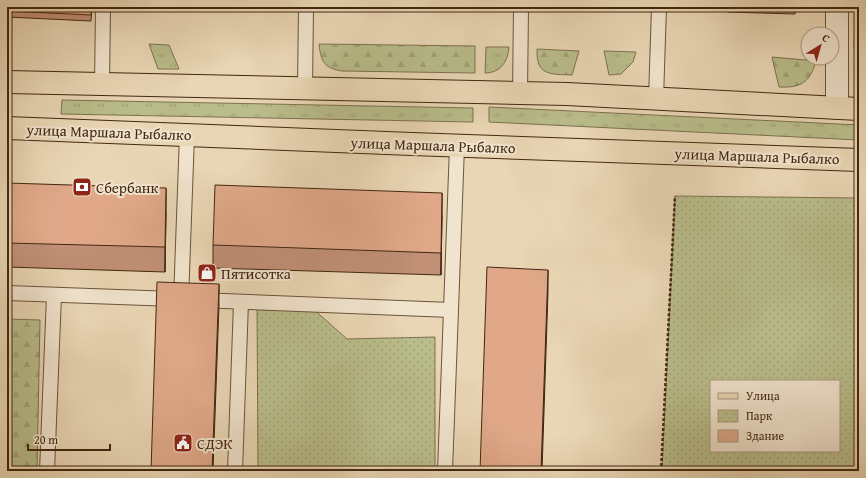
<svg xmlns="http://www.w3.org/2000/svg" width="866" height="478" font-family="'Gentium Book Plus',serif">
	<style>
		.grass { fill: url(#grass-tufts); stroke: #7e724e }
		.forest { fill: url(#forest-firs); stroke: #7e724e }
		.park { fill: url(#park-dots); stroke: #7e724e; fill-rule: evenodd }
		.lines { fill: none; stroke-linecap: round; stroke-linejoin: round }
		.lane-casing { stroke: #6c533a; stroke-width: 16 }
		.street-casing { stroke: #6c533a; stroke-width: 24 }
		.primary-casing { stroke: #432711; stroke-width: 24 }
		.path { stroke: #432711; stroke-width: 2.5; stroke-dasharray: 3 2; stroke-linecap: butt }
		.lane { stroke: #f1e4ce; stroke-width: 14 }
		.street { stroke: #f1e4ce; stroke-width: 22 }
		.primary { stroke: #e9d6b4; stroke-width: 22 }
		.wall { fill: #c19076; stroke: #432711 }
		.shaded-wall { fill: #9d7660; stroke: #432711 }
		.building { fill: #e0a889; stroke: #432711 }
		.labels { text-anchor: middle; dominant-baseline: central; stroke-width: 4; stroke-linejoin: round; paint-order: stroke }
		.street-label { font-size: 15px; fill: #432711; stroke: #f1e4ce }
		.poi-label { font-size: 15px; fill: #432711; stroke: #f1e4ce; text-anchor: start }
	</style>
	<defs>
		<pattern id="grass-tufts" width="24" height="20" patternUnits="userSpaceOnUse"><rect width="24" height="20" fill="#b9bd8b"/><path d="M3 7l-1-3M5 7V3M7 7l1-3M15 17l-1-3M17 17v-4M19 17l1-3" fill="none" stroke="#a0a277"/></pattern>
		<pattern id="forest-firs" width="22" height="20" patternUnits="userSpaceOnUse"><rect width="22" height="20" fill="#b9bd8b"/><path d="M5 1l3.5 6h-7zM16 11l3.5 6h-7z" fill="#a0a277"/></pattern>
		<pattern id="park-dots" width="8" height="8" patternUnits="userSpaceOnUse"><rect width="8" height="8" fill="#b9bd8b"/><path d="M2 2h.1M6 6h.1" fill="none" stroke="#a0a277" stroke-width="1.8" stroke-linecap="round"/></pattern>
	</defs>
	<rect width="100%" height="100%" fill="#e9d6b4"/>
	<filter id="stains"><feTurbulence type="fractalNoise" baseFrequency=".005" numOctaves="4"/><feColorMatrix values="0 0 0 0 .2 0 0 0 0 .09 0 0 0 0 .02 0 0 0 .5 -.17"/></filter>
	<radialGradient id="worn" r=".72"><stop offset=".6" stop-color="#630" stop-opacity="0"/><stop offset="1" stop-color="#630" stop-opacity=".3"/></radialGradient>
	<!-- grass -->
	<g class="grass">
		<polygon points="149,44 169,45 179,69 158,69"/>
		<path d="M486 47H509C508 62 500 73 485 73Z"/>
		<polygon points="604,51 636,52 633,62 621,74 609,75"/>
		<polygon points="62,100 473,108 473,122 61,114"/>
		<polygon points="489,107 859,125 859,140 489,122"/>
	</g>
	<!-- forest -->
	<g class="forest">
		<polygon points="855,12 859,12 859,49 854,48"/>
		<path d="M319 44 475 46V73L342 71C324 68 321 62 319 44Z"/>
		<path d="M537 49 579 51 572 75C550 74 536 76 537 49Z"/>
		<path d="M772 57 816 61C810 83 800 88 779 87Z"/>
		<polygon points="7,319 40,320 37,471 7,471"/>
	</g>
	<!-- park -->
	<g class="park">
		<path d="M675 196 859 198V471H662ZM711 381H839V451H711Z"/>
		<polygon points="257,302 311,307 347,339 435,337 435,471 258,471"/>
	</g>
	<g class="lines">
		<!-- lane casing -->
		<g class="lane-casing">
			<g id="lane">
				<polyline points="102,85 103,7"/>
				<polyline points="305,89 306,7"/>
				<polyline points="520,93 521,7"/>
				<polyline points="656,99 659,7"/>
				<polyline points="7,293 174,299"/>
				<polyline points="181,300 187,135"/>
				<polyline points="199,300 451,310 457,146"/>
				<polyline points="47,471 54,295"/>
				<polyline points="235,471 241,302"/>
				<polyline points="445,471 451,310"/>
			</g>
		</g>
		<!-- street casing -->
		<g class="street-casing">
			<polyline id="street" points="837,7 837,108"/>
		</g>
		<!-- primary casing -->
		<g class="primary-casing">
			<g id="primary">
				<polyline points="7,82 567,94 859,109"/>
				<polyline points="7,128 412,144 859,160"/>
			</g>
		</g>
		<!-- path -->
		<polyline class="path" points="661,471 675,196"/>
		<!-- lane -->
		<use href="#lane" class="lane"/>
		<!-- street -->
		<use href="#street" class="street"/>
		<!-- primary -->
		<use href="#primary" class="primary"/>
	</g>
	<!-- wall -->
	<g class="wall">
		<polygon points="7,7 92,7 91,21 7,17"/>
		<polygon points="565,7 636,7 636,10"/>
		<polygon points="728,7 796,7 795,14 728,12"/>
		<polygon points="7,183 166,212 165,272 7,267"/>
		<polygon points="442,215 441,275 213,268 213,245"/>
	</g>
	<!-- shaded-wall -->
	<g class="shaded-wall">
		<polygon points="166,188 166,212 165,272 165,247"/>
		<polygon points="442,193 442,215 441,275 441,253"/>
		<polygon points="548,270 548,292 542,471 541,471"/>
		<polygon points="219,284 219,306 213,471 212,471"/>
	</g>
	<!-- building -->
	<g class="building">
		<polygon points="7,7 92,7 91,15 7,11"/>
		<polygon points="7,183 166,188 165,247 7,243"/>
		<polygon points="215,185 442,193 441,253 213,245"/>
		<polygon points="487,267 548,270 541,471 480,471"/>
		<polygon points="157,282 219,284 212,471 151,471"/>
	</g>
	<!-- icons -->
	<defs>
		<g id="bank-square" transform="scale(1)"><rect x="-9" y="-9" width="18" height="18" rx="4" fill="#8f2418" stroke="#f1e4ce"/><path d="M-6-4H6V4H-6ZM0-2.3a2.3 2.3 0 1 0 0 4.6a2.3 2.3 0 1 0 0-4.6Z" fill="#fff"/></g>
		<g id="shop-square" transform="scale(1)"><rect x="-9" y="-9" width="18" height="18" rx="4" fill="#8f2418" stroke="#f1e4ce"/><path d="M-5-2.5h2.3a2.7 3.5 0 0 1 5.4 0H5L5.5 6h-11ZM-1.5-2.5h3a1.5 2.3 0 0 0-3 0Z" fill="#fff"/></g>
		<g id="civic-square" transform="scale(1)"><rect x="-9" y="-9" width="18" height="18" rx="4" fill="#8f2418" stroke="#f1e4ce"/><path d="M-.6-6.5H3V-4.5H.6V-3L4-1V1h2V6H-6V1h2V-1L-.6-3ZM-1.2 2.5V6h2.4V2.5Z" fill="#fff"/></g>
	</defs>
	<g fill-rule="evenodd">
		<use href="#bank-square" x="82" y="187"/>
		<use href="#shop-square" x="207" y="273"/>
		<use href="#civic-square" x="183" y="443"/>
	</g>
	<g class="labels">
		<!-- street labels -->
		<g class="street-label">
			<text transform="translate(109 132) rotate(2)">улица Маршала Рыбалко</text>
			<text transform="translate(433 145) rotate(2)">улица Маршала Рыбалко</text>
			<text transform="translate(757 156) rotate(2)">улица Маршала Рыбалко</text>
		</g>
		<!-- poi labels -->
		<g class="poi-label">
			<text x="96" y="187">Сбербанк</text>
			<text x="221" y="273">Пятисотка</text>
			<text x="197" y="443">СДЭК</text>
		</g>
	</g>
	<!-- margin -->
	<rect width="866" height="478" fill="none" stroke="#e9d6b4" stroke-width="24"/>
	<rect x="8" y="8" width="850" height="462" fill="none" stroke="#432711" stroke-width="2"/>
	<rect x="12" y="12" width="842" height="454" fill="none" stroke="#432711"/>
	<!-- legend -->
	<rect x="710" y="380" width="130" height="72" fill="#f1e4ce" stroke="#ab9882"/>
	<rect x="718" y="393" width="20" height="6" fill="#e9d6b4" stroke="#ab9882"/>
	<text x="746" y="400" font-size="12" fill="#432711">Улица</text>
	<rect x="718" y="410" width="20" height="12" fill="url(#park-dots)" stroke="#ab9882"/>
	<text x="746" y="420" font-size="12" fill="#432711">Парк</text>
	<rect x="718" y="430" width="20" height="12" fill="#e0a889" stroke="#ab9882"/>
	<text x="746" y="440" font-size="12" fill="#432711">Здание</text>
	<!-- north arrow -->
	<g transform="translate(820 46) rotate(37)"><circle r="19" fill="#f1e4ce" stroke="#ab9882"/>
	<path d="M0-3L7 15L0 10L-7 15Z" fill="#8f2418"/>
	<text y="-6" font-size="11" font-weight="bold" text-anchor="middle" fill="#432711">С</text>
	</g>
	<!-- scale -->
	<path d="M28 444v6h82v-6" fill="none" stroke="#432711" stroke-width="2"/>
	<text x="34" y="444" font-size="12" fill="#432711" stroke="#f1e4ce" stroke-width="3" paint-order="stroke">20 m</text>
	<rect width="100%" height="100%" filter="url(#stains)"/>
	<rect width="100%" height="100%" fill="url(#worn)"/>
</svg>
